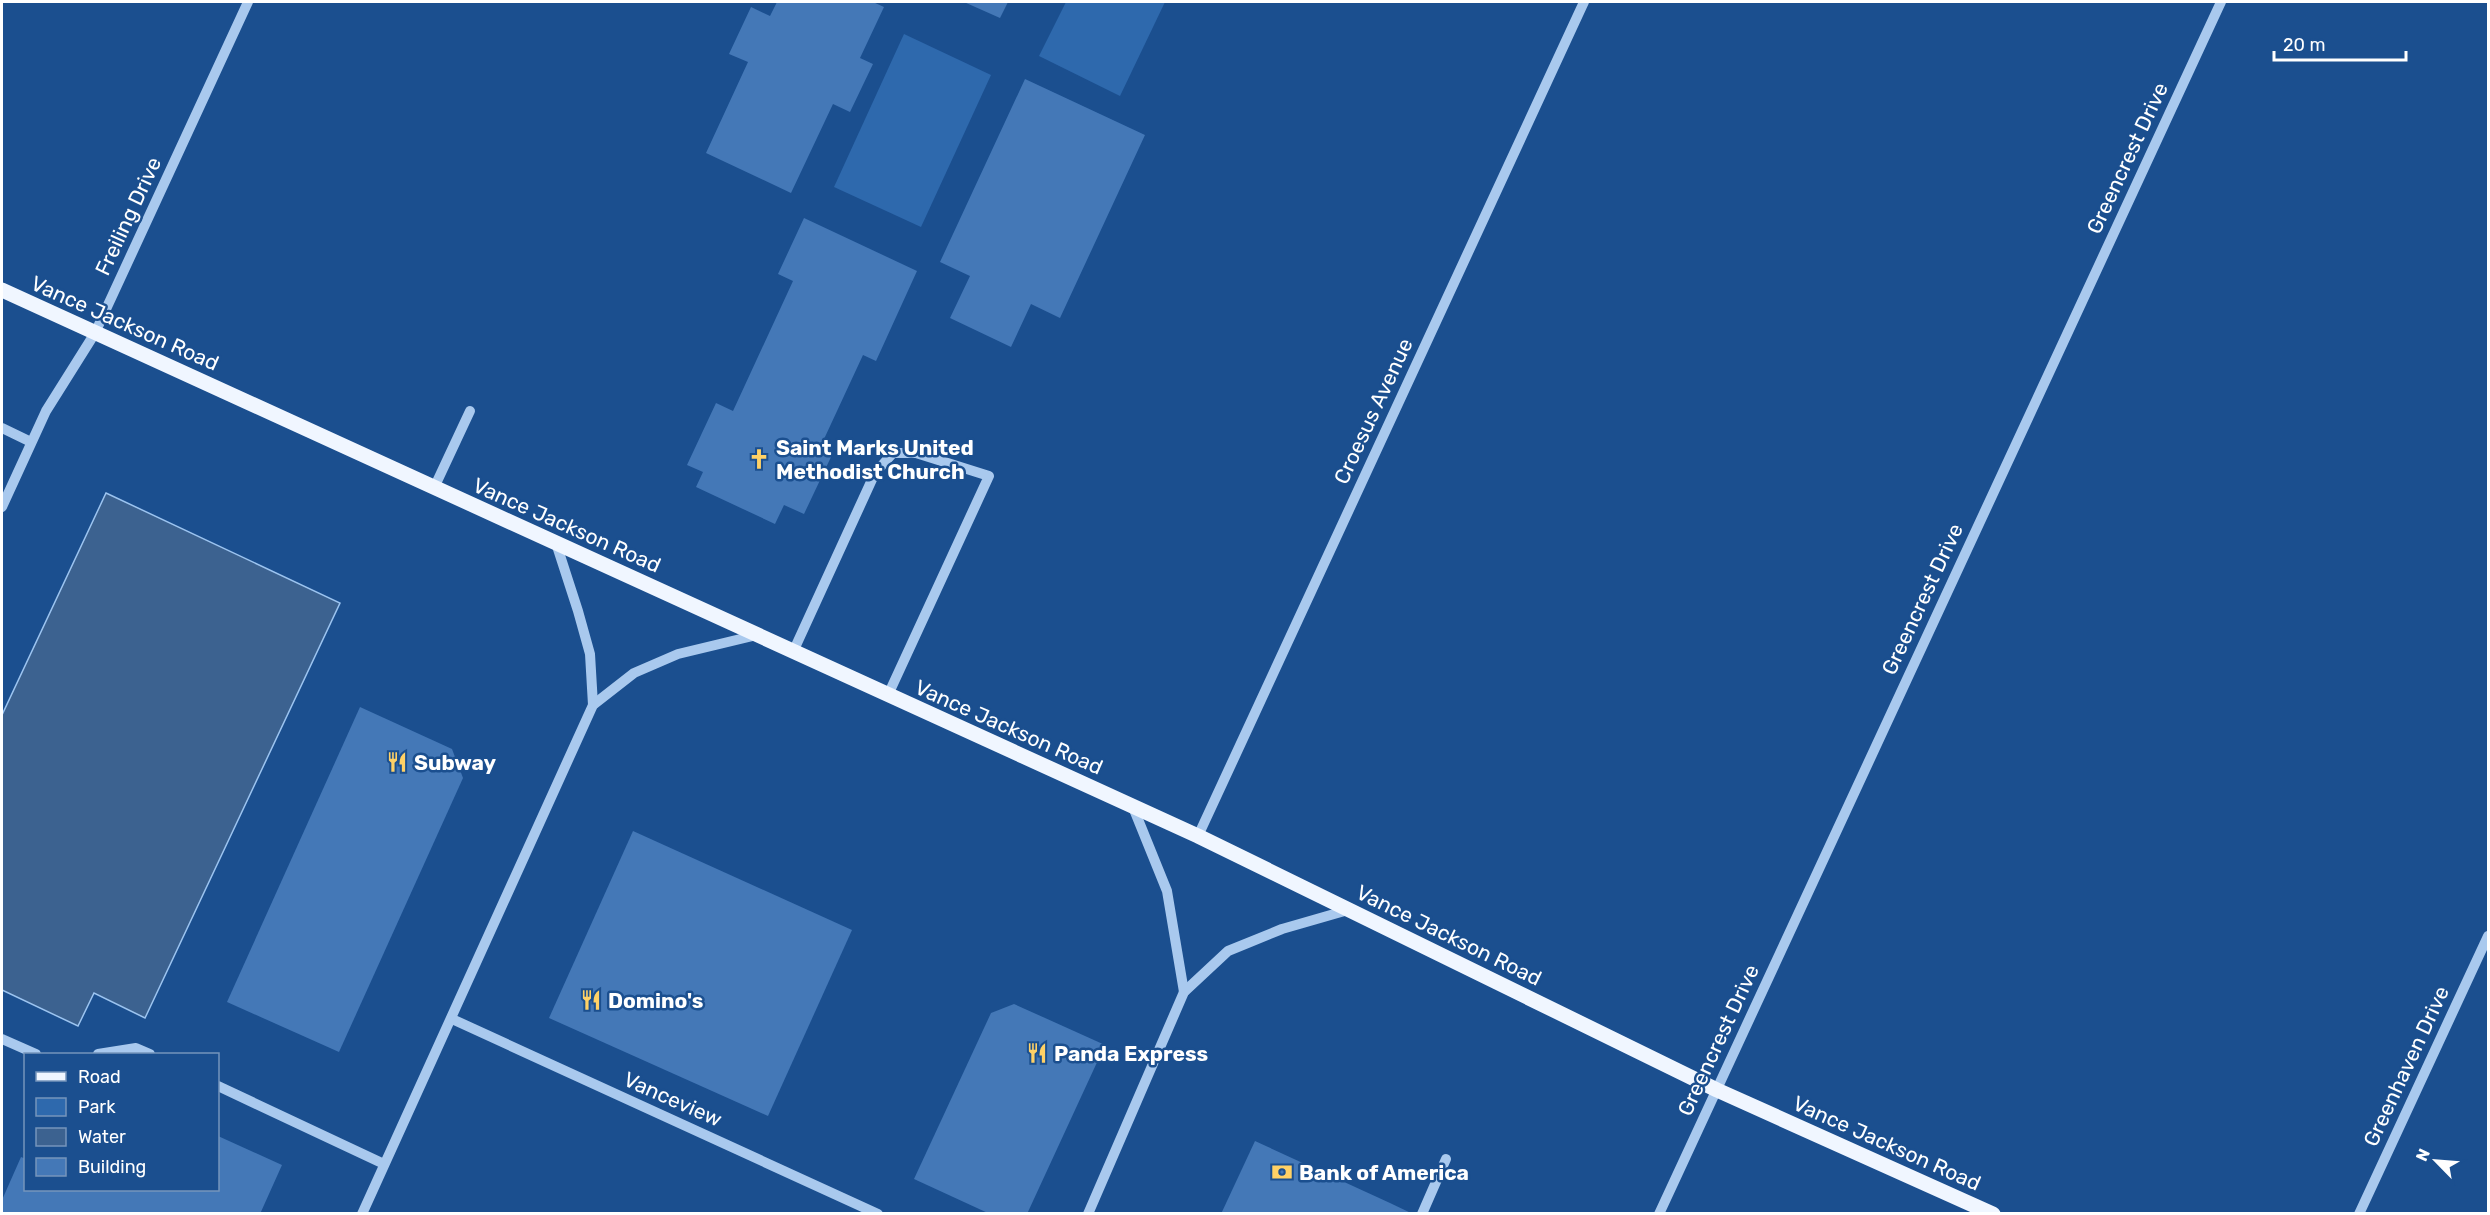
<svg xmlns="http://www.w3.org/2000/svg" width="2490" height="1215" font-family="Rubik,sans-serif">
	<style>
		.green { fill: #2e69ad }
		.water { fill: #3c6290; stroke: #9cc4f0; stroke-width: 1.5 }
		.building { fill: #4478b7 }
		.lines { fill: none; stroke-linecap: round; stroke-linejoin: round }
		.minor { stroke: #a9c9ee; stroke-width: 10 }
		.major { stroke: #f0f6ff; stroke-width: 15 }
		.labels { text-anchor: middle; dominant-baseline: central; stroke-width: 5; stroke-linejoin: round; paint-order: stroke }
		.street-label { font-size: 21px; fill: #fff; stroke: #1b4f8f }
		.poi-label { font-size: 21px; font-weight: bold; fill: #fff; stroke: #1b4f8f; text-anchor: start }
	</style>
	<rect width="100%" height="100%" fill="#1b4f8f"/>
	<!-- green -->
	<g class="green">
		<polygon points="1066,2 1165,2 1120,96 1039,56"/>
		<polygon points="904,34 991,75 921,227 834,187"/>
	</g>
	<!-- water -->
	<polygon class="water" points="106,493 340,603 145,1018 94,993 78,1026 2,990 2,715"/>
	<!-- building -->
	<g class="building">
		<polygon points="777,2 873,2 884,7 860,58 873,64 850,112 833,104 791,193 706,153 748,62 729,54 751,7 770,16"/>
		<polygon points="964,2 1008,2 1000,18"/>
		<polygon points="1025,79 1145,135 1060,318 1031,304 1011,347 950,318 970,276 940,262"/>
		<polygon points="804,218 917,271 876,361 863,355 818,452 831,457 804,514 784,505 775,524 696,487 703,472 687,465 716,403 733,411 793,281 778,274"/>
		<polygon points="360,707 452,749 463,778 339,1052 227,1002"/>
		<polygon points="633,831 852,930 768,1116 549,1018"/>
		<polygon points="1014,1004 1105,1045 1027,1214 990,1214 914,1179 991,1013"/>
		<polygon points="218,1136 282,1165 260,1214 2,1214 2,1200 21,1157 26,1159 26,1190 218,1190"/>
		<polygon points="1255,1141 1390,1203 1413,1214 1221,1214"/>
	</g>
	<g class="lines">
		<!-- minor -->
		<g class="minor">
			<polyline points="2,428 31,442"/>
			<polyline points="434,488 470,411"/>
			<polyline points="2,507 46,411 95,333 248,2"/>
			<polyline points="556,543 578,611 590,654 593,705"/>
			<polyline points="793,652 875,473 893,453 916,453 989,476 888,695"/>
			<polyline points="1133,807 1167,891 1184,992"/>
			<polyline points="1198,836 1584,2"/>
			<polyline points="452,1019 878,1214"/>
			<polyline points="2,1039 36,1054"/>
			<polyline points="98,1054 136,1048 150,1054"/>
			<polyline points="218,1086 384,1164"/>
			<polyline points="362,1214 593,705 634,673 678,654 757,635"/>
			<polyline points="1088,1214 1184,992 1228,951 1282,929 1348,910"/>
			<polyline points="1422,1214 1446,1159"/>
			<polyline points="1659,1214 2221,2"/>
			<polyline points="2359,1214 2488,936"/>
		</g>
		<!-- major -->
		<polyline class="major" points="2,290 1198,836 1717,1090 1993,1214"/>
	</g>
	<!-- icons -->
	<defs>
		<g id="church-bare" transform="scale(1.62)"><path d="M-1.2-6h2.4v3.5h3.3v2.4h-3.3V6h-2.4V-.1h-3.3v-2.4h3.3Z" fill="#ffd166" stroke="#1b4f8f" stroke-width="2.5" paint-order="stroke"/></g>
		<g id="restaurant-bare" transform="scale(1.62)"><path d="M-5-6h1v4h1v-4h1v4h1v-4h1v5L-1.5 .5V6h-2V.5L-5-1ZM5-6V6H3V1.5H1.5Q1.5-4 5-6Z" fill="#ffd166" stroke="#1b4f8f" stroke-width="2.5" paint-order="stroke"/></g>
		<g id="bank-bare" transform="scale(1.62)"><path d="M-6-4H6V4H-6ZM0-2.3a2.3 2.3 0 1 0 0 4.6a2.3 2.3 0 1 0 0-4.6Z" fill="#ffd166" stroke="#1b4f8f" stroke-width="2.5" paint-order="stroke"/></g>
	</defs>
	<g fill-rule="evenodd">
		<use href="#church-bare" x="759" y="459"/>
		<use href="#restaurant-bare" x="397" y="762"/>
		<use href="#restaurant-bare" x="591" y="1000"/>
		<use href="#restaurant-bare" x="1037" y="1053"/>
		<use href="#bank-bare" x="1282" y="1172"/>
	</g>
	<g class="labels">
		<!-- street labels -->
		<g class="street-label">
			<text transform="translate(2127 158) rotate(-65)">Greencrest Drive</text>
			<text transform="translate(128 216) rotate(-65)">Freiling Drive</text>
			<text transform="translate(125 323) rotate(24)">Vance Jackson Road</text>
			<text transform="translate(1373 411) rotate(-65)">Croesus Avenue</text>
			<text transform="translate(567 525) rotate(24)">Vance Jackson Road</text>
			<text transform="translate(1922 599) rotate(-65)">Greencrest Drive</text>
			<text transform="translate(1009 727) rotate(24)">Vance Jackson Road</text>
			<text transform="translate(1449 935) rotate(26)">Vance Jackson Road</text>
			<text transform="translate(1718 1040) rotate(-65)">Greencrest Drive</text>
			<text transform="translate(2406 1066) rotate(-65)">Greenhaven Drive</text>
			<text transform="translate(673 1099) rotate(24)">Vanceview</text>
			<text transform="translate(1887 1143) rotate(24)">Vance Jackson Road</text>
		</g>
		<!-- poi labels -->
		<g class="poi-label">
			<text x="776" y="447">Saint Marks United<tspan x="776" dy="24">Methodist Church</tspan></text>
			<text x="414" y="762">Subway</text>
			<text x="608" y="1000">Domino's</text>
			<text x="1054" y="1053">Panda Express</text>
			<text x="1299" y="1172">Bank of America</text>
		</g>
	</g>
	<!-- border -->
	<rect width="2490" height="1215" fill="none" stroke="#ffffff" stroke-width="6"/>
	<!-- legend -->
	<rect x="24" y="1053" width="195" height="138" fill="#1b4f8f" stroke="#7695bc" stroke-width="1.5"/>
	<rect x="36" y="1072" width="30" height="9" fill="#f0f6ff" stroke="#7695bc" stroke-width="1.5"/>
	<text x="78" y="1083" font-size="18" fill="#ffffff">Road</text>
	<rect x="36" y="1098" width="30" height="18" fill="#2e69ad" stroke="#7695bc" stroke-width="1.5"/>
	<text x="78" y="1113" font-size="18" fill="#ffffff">Park</text>
	<rect x="36" y="1128" width="30" height="18" fill="#3c6290" stroke="#7695bc" stroke-width="1.5"/>
	<text x="78" y="1143" font-size="18" fill="#ffffff">Water</text>
	<rect x="36" y="1158" width="30" height="18" fill="#4478b7" stroke="#7695bc" stroke-width="1.5"/>
	<text x="78" y="1173" font-size="18" fill="#ffffff">Building</text>
	<!-- north arrow -->
	<g transform="translate(2436 1161) rotate(295)" stroke="#1b4f8f" stroke-width="4.5" paint-order="stroke">
	<path d="M0-4.5L10 22L0 15L-10 22Z" fill="#ffffff"/>
	<text y="-9" font-size="16" font-weight="bold" text-anchor="middle" fill="#ffffff">N</text>
	</g>
	<!-- scale -->
	<path d="M2274 51v9h132v-9" fill="none" stroke="#ffffff" stroke-width="3"/>
	<text x="2283" y="51" font-size="18" fill="#ffffff" stroke="#1b4f8f" stroke-width="4.5" paint-order="stroke">20 m</text>
</svg>
